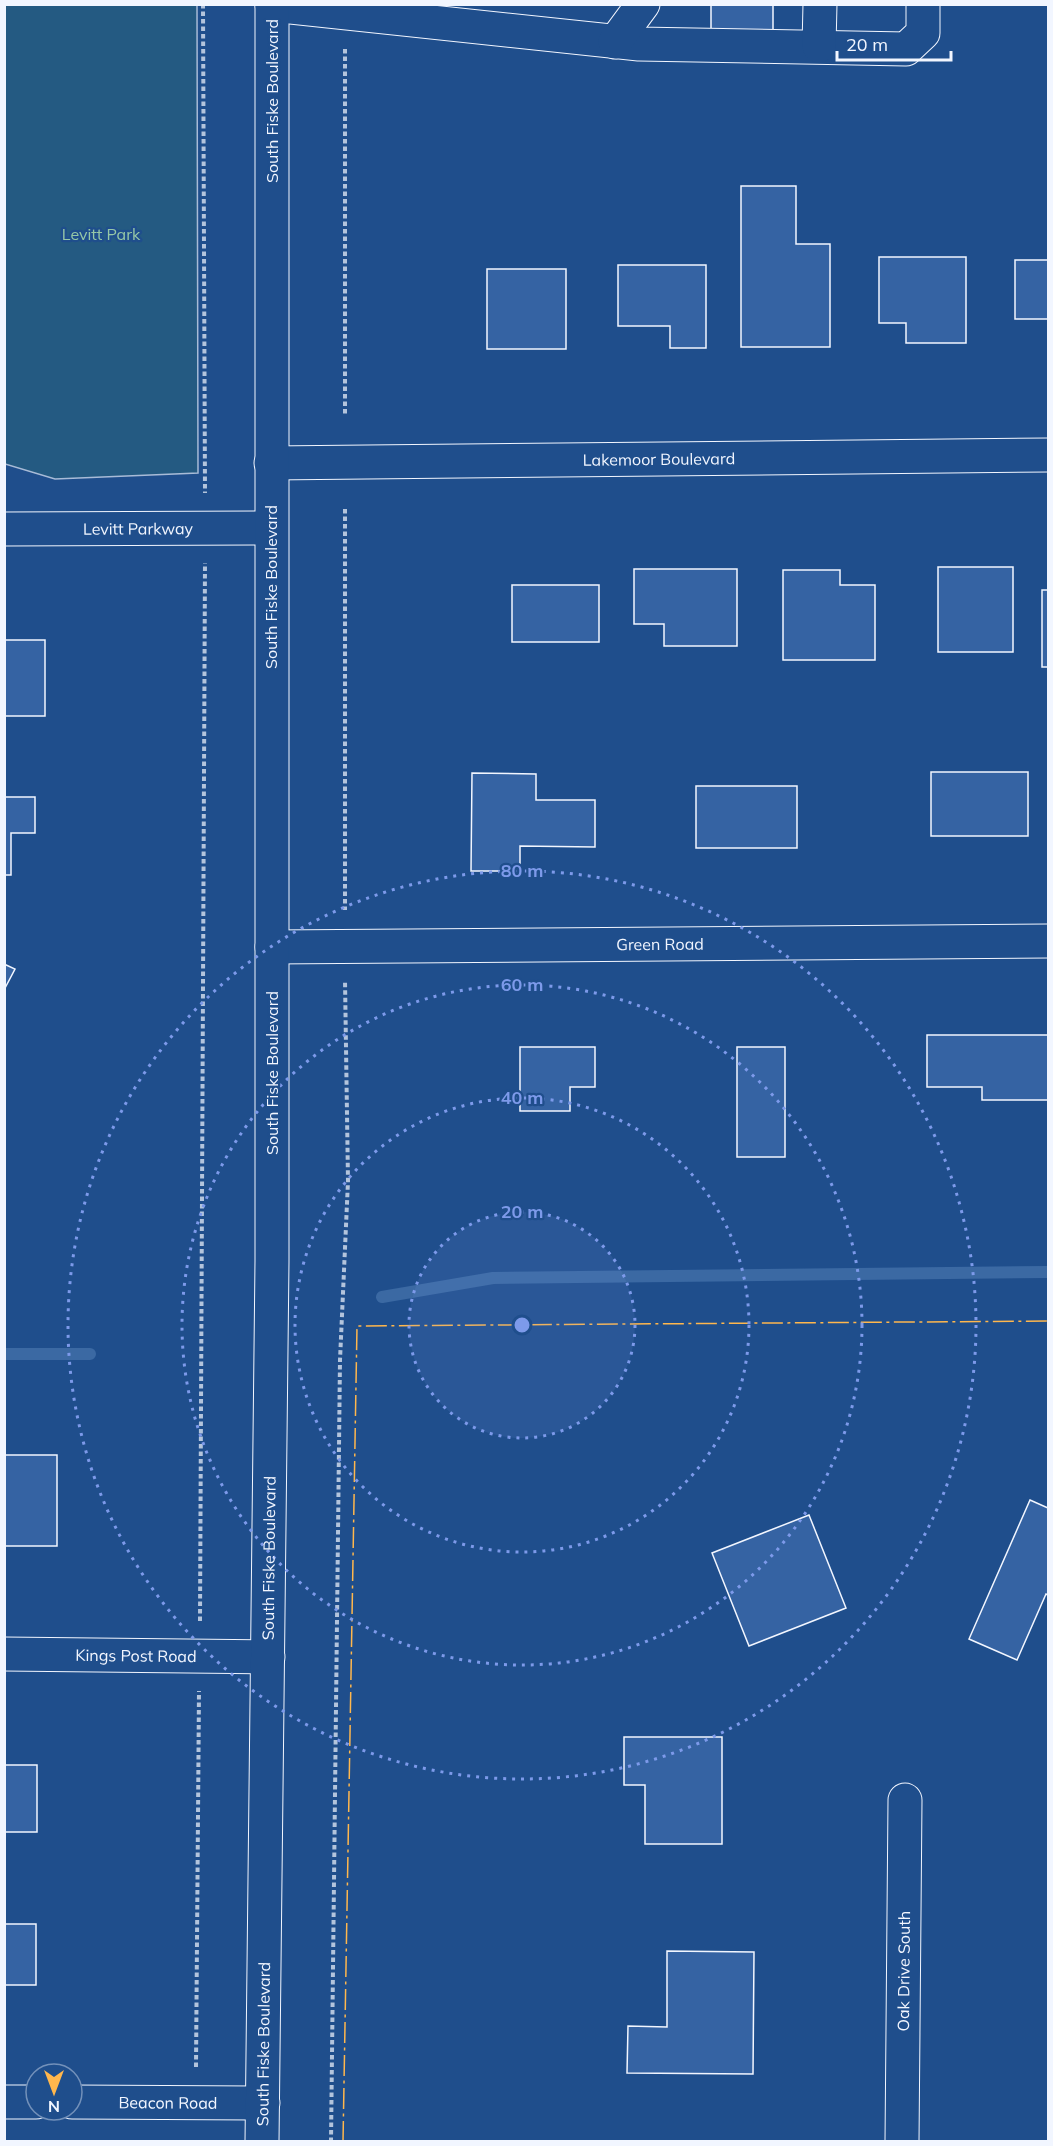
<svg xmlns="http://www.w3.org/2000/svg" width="1053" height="2146" font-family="Mulish,sans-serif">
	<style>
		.green { fill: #245a82; stroke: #a8bbd7; stroke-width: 1.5 }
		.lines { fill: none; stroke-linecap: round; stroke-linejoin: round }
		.stream { stroke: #3b69a3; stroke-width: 12 }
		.building { fill: #3563a3; stroke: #f2f6ff; stroke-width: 1.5 }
		.minor-casing { stroke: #f2f6ff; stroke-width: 35 }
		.major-casing { stroke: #f2f6ff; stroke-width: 35 }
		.path { stroke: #b3c4dc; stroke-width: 4; stroke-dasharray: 4.5 3; stroke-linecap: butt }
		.minor { stroke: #1f4e8c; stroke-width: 33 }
		.major { stroke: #1f4e8c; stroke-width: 33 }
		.power { stroke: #ffb74d; stroke-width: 1.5; stroke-dasharray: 21 4.5 3 4.5; stroke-linecap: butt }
		.ring { fill: none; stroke: #7d9aea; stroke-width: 3; stroke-dasharray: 3 6 }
		.labels { text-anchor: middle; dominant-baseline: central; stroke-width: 4.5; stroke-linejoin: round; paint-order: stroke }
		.street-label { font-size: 16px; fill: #f2f6ff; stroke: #1f4e8c }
		.park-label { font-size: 16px; fill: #97c8a6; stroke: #1f4e8c }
		.centre { fill: #7d9aea; stroke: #1f4e8c; stroke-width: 3 }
		.ring-label { font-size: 18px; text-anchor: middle; font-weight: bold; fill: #7d9aea; stroke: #1f4e8c; stroke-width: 4.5; stroke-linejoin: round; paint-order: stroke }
	</style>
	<rect width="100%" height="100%" fill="#1f4e8c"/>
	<!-- green -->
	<polygon class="green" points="5,4 197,5 198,473 55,479 5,464"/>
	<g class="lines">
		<!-- stream -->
		<g class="stream">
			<polyline points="382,1297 493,1278 1048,1272"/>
			<polyline points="4,1354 90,1354"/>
		</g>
	</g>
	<!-- building -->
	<g class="building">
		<rect x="711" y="4" width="62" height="26"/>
		<polygon points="741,186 796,186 796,244 830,244 830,347 741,347"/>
		<polygon points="879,257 966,257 966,343 906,343 906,323 879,323"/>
		<rect x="1015" y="260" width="33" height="59"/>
		<polygon points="618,265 706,265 706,348 670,348 670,326 618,326"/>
		<rect x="487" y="269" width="79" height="80"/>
		<rect x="938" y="567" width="75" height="85"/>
		<polygon points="634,569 737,569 737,646 664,646 664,624 634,624"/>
		<polygon points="783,570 840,570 840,585 875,585 875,660 783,660"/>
		<rect x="512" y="585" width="87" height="57"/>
		<rect x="1042" y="590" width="6" height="77"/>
		<rect x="4" y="640" width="41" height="76"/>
		<rect x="931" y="772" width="97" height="64"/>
		<polygon points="472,773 536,774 536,800 595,800 595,847 520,846 520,871 471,871"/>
		<rect x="696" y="786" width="101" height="62"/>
		<polygon points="4,797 35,797 35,833 11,833 11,875 4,875"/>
		<polygon points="4,964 15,969 4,990"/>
		<polygon points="927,1035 1048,1035 1048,1100 982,1100 982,1087 927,1087"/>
		<polygon points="520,1047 595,1047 595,1087 570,1087 570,1111 520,1111"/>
		<rect x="737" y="1047" width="48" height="110"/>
		<rect x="4" y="1455" width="53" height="91"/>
		<polygon points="1030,1500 1048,1508 1048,1595 1046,1594 1017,1660 969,1639"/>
		<polygon points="809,1515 846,1608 749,1646 712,1553"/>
		<polygon points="624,1737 722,1737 722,1844 645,1844 645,1785 624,1785"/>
		<rect x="4" y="1765" width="33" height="67"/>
		<rect x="4" y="1924" width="32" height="61"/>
		<polygon points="667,1951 754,1952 753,2074 627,2073 628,2026 667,2027"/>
	</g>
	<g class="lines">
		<!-- minor casing -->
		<g class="minor-casing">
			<g id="minor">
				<polyline points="272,5 639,44 906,49 923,33 923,4"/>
				<polyline points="615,42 643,4"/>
				<polyline points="819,46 820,4"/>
				<path id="s1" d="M271 463 1048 455"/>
				<path id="s2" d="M4 529 271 528"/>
				<path id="s3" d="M272 947 1048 941"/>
				<path id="s4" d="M4 1654 268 1657"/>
				<polyline points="4,2102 36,2102"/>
				<path id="s5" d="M72 2102 263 2103"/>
				<path id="s6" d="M902 2142 905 1800"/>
			</g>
		</g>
		<!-- major casing -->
		<g class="major-casing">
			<g id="major">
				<path id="s7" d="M262 2142 272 1261V4"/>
			</g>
		</g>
		<!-- path -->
		<g class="path">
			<polyline points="203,4 205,493"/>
			<polyline points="345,49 345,416"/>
			<polyline points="345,509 345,910"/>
			<polyline points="200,1621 205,563"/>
			<polyline points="196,2067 199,1691"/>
			<polyline points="331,2142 340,1360 348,1181 345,980"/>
		</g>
		<!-- minor -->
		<use href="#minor" class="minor"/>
		<!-- major -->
		<use href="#major" class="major"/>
		<!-- power -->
		<polyline class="power" points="343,2142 357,1326 1048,1321"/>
	</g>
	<!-- distance rings -->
	<circle cx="522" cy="1325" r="113" fill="#7d9aea" fill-opacity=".12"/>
	<g class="ring">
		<circle cx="522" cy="1325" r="113"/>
		<circle cx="522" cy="1325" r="227"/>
		<circle cx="522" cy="1325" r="340"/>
		<circle cx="522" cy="1325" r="454"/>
	</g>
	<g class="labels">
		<!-- street labels -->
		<g class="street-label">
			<text transform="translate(272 101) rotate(-90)">South Fiske Boulevard</text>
			<text stroke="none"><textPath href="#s1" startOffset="388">Lakemoor Boulevard</textPath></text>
			<text stroke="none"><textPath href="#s2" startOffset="134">Levitt Parkway</textPath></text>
			<text transform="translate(271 587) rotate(-90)">South Fiske Boulevard</text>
			<text stroke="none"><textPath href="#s3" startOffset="388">Green Road</textPath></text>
			<text transform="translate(272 1073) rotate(-90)">South Fiske Boulevard</text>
			<text stroke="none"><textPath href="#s7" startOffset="584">South Fiske Boulevard</textPath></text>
			<text stroke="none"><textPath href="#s4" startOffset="132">Kings Post Road</textPath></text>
			<text stroke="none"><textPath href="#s6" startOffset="171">Oak Drive South</textPath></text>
			<text stroke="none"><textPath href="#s7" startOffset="98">South Fiske Boulevard</textPath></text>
			<text stroke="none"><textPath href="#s5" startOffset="96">Beacon Road</textPath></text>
		</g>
		<!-- park labels -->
		<g class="park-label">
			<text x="101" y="234">Levitt Park</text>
		</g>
	</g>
	<circle cx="522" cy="1325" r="9" class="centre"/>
	<g class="ring-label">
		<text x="522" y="877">80 m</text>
		<text x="522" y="991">60 m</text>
		<text x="522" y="1104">40 m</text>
		<text x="522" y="1218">20 m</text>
	</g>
	<!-- border -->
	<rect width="1053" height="2146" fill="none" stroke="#f2f6ff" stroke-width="12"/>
	<!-- north arrow -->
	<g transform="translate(54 2092) rotate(180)"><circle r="28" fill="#1f4e8c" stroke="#7391ba" stroke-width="1.5"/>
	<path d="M0-4.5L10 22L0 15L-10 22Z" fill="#ffb74d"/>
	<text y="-9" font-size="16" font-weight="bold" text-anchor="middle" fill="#f2f6ff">N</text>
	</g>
	<!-- scale -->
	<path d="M837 51v9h114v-9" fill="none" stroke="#f2f6ff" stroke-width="3"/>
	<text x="846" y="51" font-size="18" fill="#f2f6ff" stroke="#1f4e8c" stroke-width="4.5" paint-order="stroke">20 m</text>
</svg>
